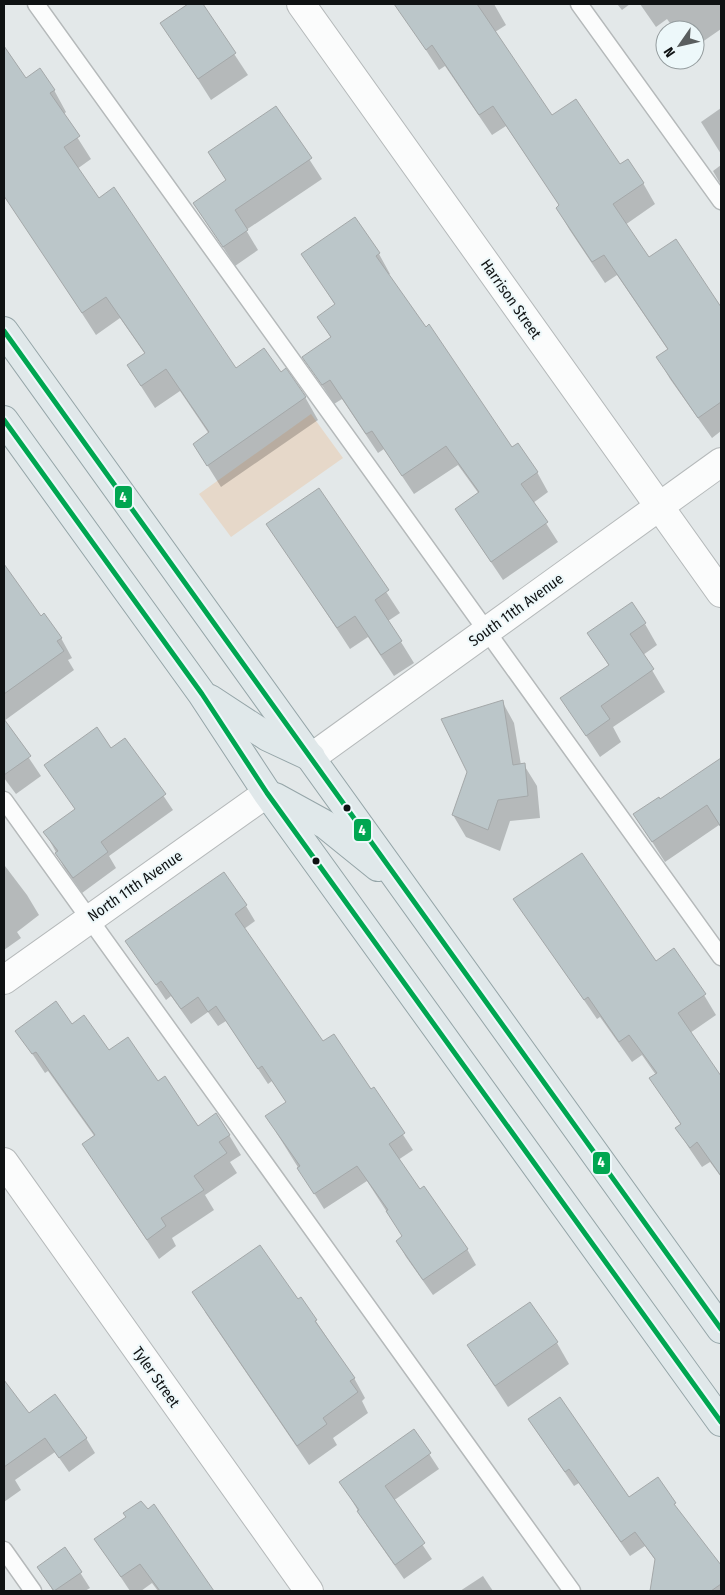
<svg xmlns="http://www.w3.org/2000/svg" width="725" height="1595" font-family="'Fira Sans Condensed',sans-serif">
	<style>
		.green { fill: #e6d8c9 }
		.shadow { fill: #0003 }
		.building { fill: #bbc6c9; stroke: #a4a8a9 }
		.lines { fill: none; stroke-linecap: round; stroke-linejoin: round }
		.service-casing { stroke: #b5b9ba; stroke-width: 19 }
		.minor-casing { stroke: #b5b9ba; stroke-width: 30 }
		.primary-casing { stroke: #95a5a8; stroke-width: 30 }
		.service { stroke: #fbfcfc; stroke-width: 16 }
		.minor { stroke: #fbfcfc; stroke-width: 28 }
		.primary { stroke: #e0e8ea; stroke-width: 28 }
		.bus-1-casing { stroke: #edf8fa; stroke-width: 9 }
		.bus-1 { stroke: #00a651; stroke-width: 5 }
		.bus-dot { fill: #0f1213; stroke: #edf8fa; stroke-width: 2 }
		.labels { text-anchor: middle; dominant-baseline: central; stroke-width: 4; stroke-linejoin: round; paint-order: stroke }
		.street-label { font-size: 15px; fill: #0f1213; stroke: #edf8fa }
		.line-badge { stroke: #edf8fa; stroke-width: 2 }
		.badge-label { font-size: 14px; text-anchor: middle; font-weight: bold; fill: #fff }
	</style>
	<rect width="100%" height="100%" fill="#e3e8e9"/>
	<!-- green -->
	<polygon class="green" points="311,414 343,458 231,537 199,494"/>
	<!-- shadow -->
	<g class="shadow">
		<polygon points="190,4 201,4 248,75 211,100 162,23"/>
		<polygon points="401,4 494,4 506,25 495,32 551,117 643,183 655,204 625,225 649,259 675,241 721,309 721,431 712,438 670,379 658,358 668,350 617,275 605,283 569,229 557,208 560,206 506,126 492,135 445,66 439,70 397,6"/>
		<polygon points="617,4 630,4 622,10"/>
		<polygon points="640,4 721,4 721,29 695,47 695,30 675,30 667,19 656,27"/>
		<polygon points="4,48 26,80 54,90 66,112 63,115 91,159 77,169 98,199 235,370 280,373 305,397 318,420 221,487 194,444 209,434 180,391 155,408 128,366 145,354 120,318 96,335 13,207 18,203 4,183"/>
		<polygon points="276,108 322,179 246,230 258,250 235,266 195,203 227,181 209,153"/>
		<polygon points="721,108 721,154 701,122"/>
		<polygon points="721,165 721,185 713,171"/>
		<polygon points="355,219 379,254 390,274 388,275 512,449 537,472 548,492 533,503 558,542 503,580 456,510 479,494 458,465 414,494 384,449 378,453 342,399 334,404 304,357 331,338 319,318 335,305 303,254"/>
		<polygon points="319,490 400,613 388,621 414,663 394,676 368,637 350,649 268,524"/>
		<polygon points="4,566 40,618 61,638 72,658 68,660 74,670 4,721"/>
		<polygon points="645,624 657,645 643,655 665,692 613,727 621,742 600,757 562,699 609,666 589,634"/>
		<polygon points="502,701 514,723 521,765 524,765 537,786 540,818 510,821 500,851 466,837 453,815"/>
		<polygon points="4,721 41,776 16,794 4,778"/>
		<polygon points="125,739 173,810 109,856 116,868 82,893 65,869 45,832 76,810 45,765 111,750"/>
		<polygon points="721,760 721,828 719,825 665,862 635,815 660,801"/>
		<polygon points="5,866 27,895 39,915 17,932 21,938 4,950"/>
		<polygon points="515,900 656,962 704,995 716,1015 690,1033 721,1077 721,1177 710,1162 702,1167 689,1148 677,1128 681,1125 651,1079 656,1075 642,1055 632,1062 600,1017 597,1019"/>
		<polygon points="246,906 255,921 244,929 322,1043 371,1091 373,1089 413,1150 398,1160 419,1191 467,1249 476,1265 433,1295 406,1257 397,1241 403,1237 367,1181 324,1209 276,1132 287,1103 272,1081 268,1084 226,1021 218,1026 208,1012 191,1024 171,996 166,1000 127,942"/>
		<polygon points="72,1026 158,1083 198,1127 229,1135 241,1155 230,1162 237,1173 205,1195 214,1210 172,1238 176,1246 159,1259 84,1145 95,1137 48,1071 45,1073 17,1031"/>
		<polygon points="301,1299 354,1378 365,1398 362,1401 368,1413 333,1438 337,1445 309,1465 205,1312 297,1301"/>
		<polygon points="557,1343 569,1364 508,1407 468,1346"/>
		<polygon points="16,1399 29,1415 86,1438 95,1453 69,1472 55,1452 15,1480 21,1490 4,1502 4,1431 10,1427 4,1418 4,1408"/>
		<polygon points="529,1420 629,1499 657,1479 682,1517 721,1568 721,1591 651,1591 656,1561 645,1546 630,1556 579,1483 574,1486"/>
		<polygon points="414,1431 439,1469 393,1501 432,1559 404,1579 367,1526 341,1482"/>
		<polygon points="96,1540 180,1547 213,1591 158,1591 152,1583 141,1591 130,1591"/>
		<polygon points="65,1549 90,1588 85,1591 53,1591 39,1567"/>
		<polygon points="483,1576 493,1591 460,1591"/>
	</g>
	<!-- building -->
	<g class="building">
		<polygon points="188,4 203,4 236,53 198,79 160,23"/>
		<polygon points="394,4 477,4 552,115 576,99 620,164 628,159 644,183 613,204 649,257 676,239 721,307 721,402 698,418 656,357 668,349 604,255 592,262 556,208 559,205 493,106 479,115 432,45 426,50"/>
		<polygon points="4,46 26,78 40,68 55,90 50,93 80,136 64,147 99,198 114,187 236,368 264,348 281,372 286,368 306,397 207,466 193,444 209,432 166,369 141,386 127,365 145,353 106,297 82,313 4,196"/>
		<polygon points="276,106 312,158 235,210 248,230 223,247 193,203 226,180 208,152"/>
		<polygon points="355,217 380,253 376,256 426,327 429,324 512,447 518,443 538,472 521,484 548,522 491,562 455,509 479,492 446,446 402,476 372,431 366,434 330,380 322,385 302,357 331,337 317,317 335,304 301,254"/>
		<polygon points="319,488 389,590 375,600 402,641 381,655 355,616 337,628 266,524"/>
		<polygon points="4,564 41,616 44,613 62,638 57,641 64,651 4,694"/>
		<polygon points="632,602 646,623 630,634 654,669 601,706 610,719 586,736 560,698 609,665 587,633"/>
		<polygon points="503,700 513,765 525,763 528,796 498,800 488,830 452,815 467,772 441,719"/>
		<polygon points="4,719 31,756 4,775"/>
		<polygon points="97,727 111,748 125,738 166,794 101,842 108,852 73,878 55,853 58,851 43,832 75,809 44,765"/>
		<polygon points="721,758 721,827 707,805 652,842 633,814 659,797 660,799"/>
		<polygon points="582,853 656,961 674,948 706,994 678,1013 721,1076 721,1176 697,1142 690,1148 675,1128 681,1124 649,1078 657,1073 629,1035 619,1042 588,997 584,1000 513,899"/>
		<polygon points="224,872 247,905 235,914 323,1041 334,1034 371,1089 374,1087 405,1133 389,1144 420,1189 424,1186 468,1249 423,1280 396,1241 402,1236 386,1211 388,1210 357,1166 314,1194 297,1168 300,1166 265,1116 286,1102 262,1066 258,1069 216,1006 208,1012 198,997 181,1009 161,981 156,985 125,941"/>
		<polygon points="56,1001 72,1024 84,1015 109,1050 128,1037 158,1081 165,1076 198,1126 216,1113 230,1135 219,1142 227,1153 194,1176 204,1190 161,1218 166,1226 147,1240 82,1144 95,1135 36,1052 32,1054 15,1031"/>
		<polygon points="260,1245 298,1299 301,1297 317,1320 315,1321 355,1378 350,1381 358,1392 323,1418 327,1424 297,1446 192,1292"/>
		<polygon points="530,1302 558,1342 495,1386 467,1345"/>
		<polygon points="4,1380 29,1413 55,1394 87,1438 59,1458 45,1438 4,1467"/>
		<polygon points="560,1397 629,1497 658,1477 676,1503 674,1504 721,1565 721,1584 711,1591 650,1591 655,1559 635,1532 621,1542 569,1469 565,1472 528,1419"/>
		<polygon points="414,1429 431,1453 385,1486 425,1543 395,1565 357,1511 359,1510 339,1482"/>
		<polygon points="141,1501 148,1509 154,1504 214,1591 160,1591 140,1564 121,1577 94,1539 126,1517 123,1513"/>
		<polygon points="65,1547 82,1572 54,1591 37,1567"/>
	</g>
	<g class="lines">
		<!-- service casing -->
		<g class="service-casing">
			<g id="service">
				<polyline points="36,4 721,957"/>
				<polyline points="579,4 721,201"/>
				<polyline points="4,800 572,1591"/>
				<polyline points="4,1550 33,1591"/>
			</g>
		</g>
		<!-- minor casing -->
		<g class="minor-casing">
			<g id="minor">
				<polyline points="301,4 721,593"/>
				<polyline points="312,757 721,462"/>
				<polyline points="4,980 267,793"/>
				<polyline points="4,1162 309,1591"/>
			</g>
		</g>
		<!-- primary casing -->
		<g class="primary-casing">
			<g id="primary">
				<polyline points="4,331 721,1329"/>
				<polyline points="4,420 202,694 267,793 721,1422"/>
				<polyline points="210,699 268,737 311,757"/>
				<polyline points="275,797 326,825 378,867"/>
			</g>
		</g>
		<!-- service -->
		<use href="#service" class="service"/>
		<!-- minor -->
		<use href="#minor" class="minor"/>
		<!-- primary -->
		<use href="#primary" class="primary"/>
		<!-- bus-1 casing -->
		<g class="bus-1-casing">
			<g id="bus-1">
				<polyline points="4,331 721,1329"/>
				<polyline points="4,420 202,694 267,793 721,1422"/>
			</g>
		</g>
		<!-- bus-1 -->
		<use href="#bus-1" class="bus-1"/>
	</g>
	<!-- markers -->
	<g class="bus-dot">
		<circle cx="347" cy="808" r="4.5"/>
		<circle cx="316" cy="861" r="4.5"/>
	</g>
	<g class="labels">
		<!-- street labels -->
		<g class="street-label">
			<text transform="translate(511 299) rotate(55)">Harrison Street</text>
			<text transform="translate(516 610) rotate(-36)">South 11th Avenue</text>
			<text transform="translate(135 886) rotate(-35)">North 11th Avenue</text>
			<text transform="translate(156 1377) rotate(55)">Tyler Street</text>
		</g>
	</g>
	<g class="line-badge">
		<rect x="114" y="485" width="19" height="24" rx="5" fill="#00a651"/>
		<rect x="353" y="818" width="19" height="24" rx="5" fill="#00a651"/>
		<rect x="592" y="1151" width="19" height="24" rx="5" fill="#00a651"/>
	</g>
	<g class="badge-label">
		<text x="123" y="502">4</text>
		<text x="362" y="835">4</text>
		<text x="601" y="1167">4</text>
	</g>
	<!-- border -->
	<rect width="725" height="1595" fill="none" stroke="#0f1213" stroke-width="10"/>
	<!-- north arrow -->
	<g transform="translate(680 45) rotate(236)"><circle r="24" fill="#edf8fa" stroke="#949c9e"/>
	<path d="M0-4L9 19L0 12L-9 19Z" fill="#595d5e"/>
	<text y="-8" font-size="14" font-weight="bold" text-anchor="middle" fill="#0f1213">N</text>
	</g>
</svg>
